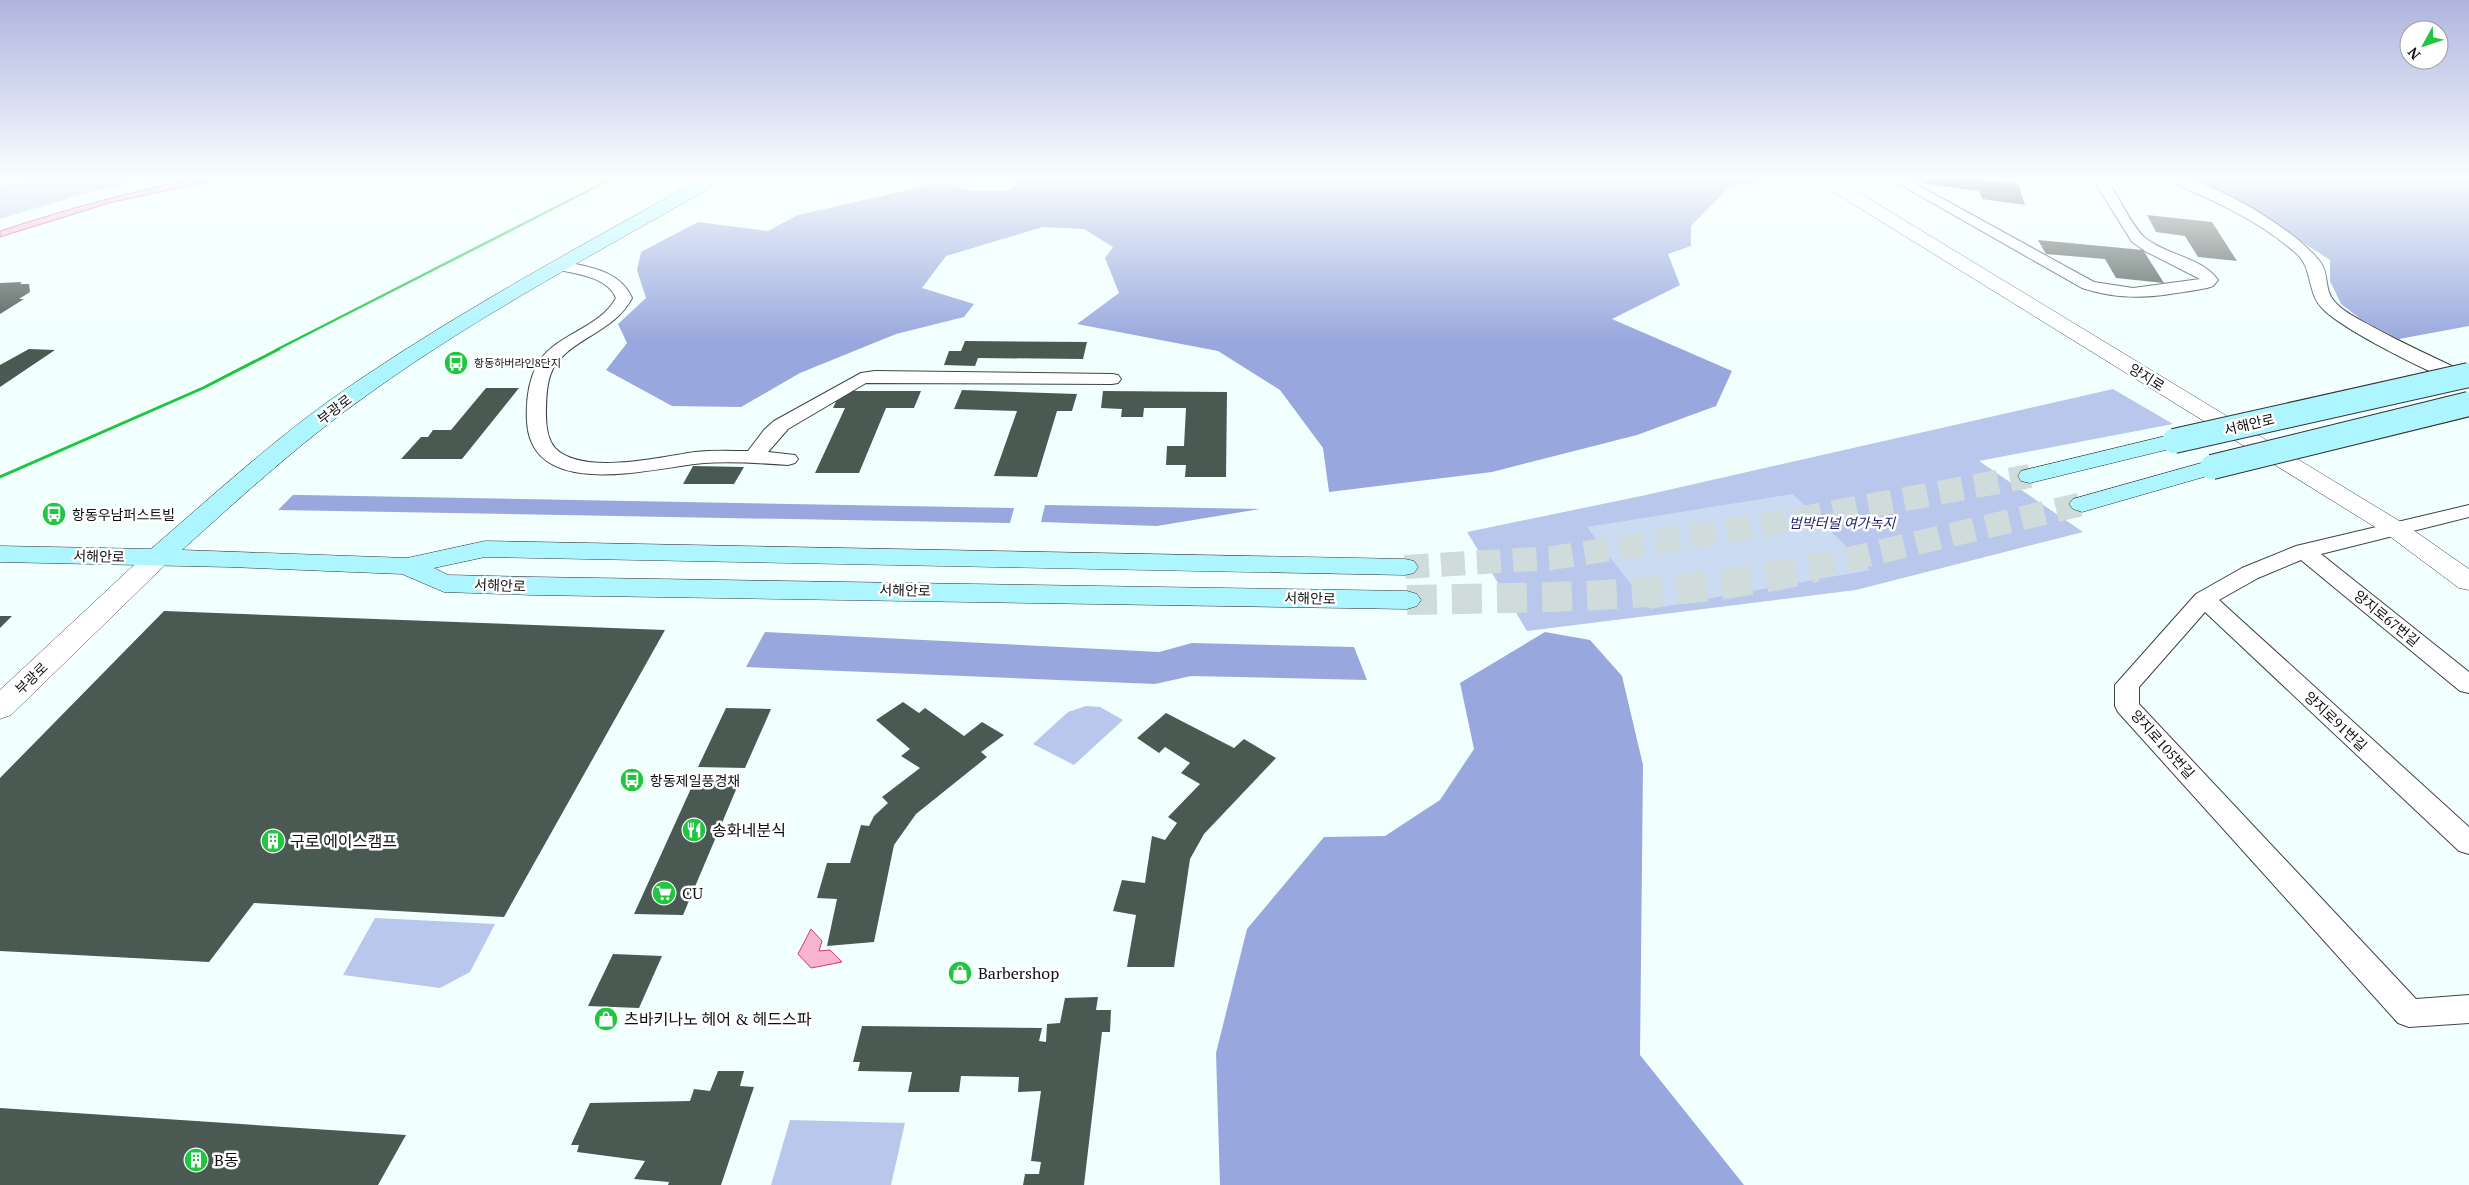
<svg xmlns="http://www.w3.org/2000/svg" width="2469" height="1185" font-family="'PT Serif','Noto Sans KR',serif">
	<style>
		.green { fill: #b9c7ec }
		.forest { fill: #98a7dd }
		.pitch { fill: #cbdcf2 }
		.water { fill: #f9b4cf; stroke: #d33871 }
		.building { fill: #4b5953 }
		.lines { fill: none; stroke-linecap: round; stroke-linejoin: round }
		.secondary-tunnel-far1 { stroke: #d0dbdb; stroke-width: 24; stroke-dasharray: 24 12; stroke-linecap: butt }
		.secondary-tunnel { stroke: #d0dbdb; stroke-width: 30; stroke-dasharray: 30 15; stroke-linecap: butt }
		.minor-casing { stroke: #424242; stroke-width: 2 }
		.tertiary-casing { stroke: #424242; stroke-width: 1 }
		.secondary-casing { stroke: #313131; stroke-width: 1 }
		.minor { fill: #fff; fill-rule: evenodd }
		.tertiary { fill: #fff; fill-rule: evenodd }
		.secondary { fill: #adf5ff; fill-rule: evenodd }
		.rail-far1 { stroke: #21c640; stroke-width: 2.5 }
		.rail { stroke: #21c640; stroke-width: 3 }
		.secondary-bridge-casing { stroke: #313131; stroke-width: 26; stroke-linecap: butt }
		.secondary-bridge { stroke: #adf5ff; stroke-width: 24 }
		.labels { text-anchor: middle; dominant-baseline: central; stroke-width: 5; stroke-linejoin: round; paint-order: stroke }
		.far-poi-label { font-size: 11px; fill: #0f0f0f; stroke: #fff; text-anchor: start }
		.street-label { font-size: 14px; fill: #0f0f0f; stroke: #fff }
		.poi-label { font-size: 14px; fill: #0f0f0f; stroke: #fff; text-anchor: start }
		.park-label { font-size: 14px; font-style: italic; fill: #1e1c6b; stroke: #fff }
		.near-poi-label { font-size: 16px; fill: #0f0f0f; stroke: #fff; text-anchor: start }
	</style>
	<rect width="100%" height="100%" fill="#f2ffff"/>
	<!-- green -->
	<g class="green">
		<polygon points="36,177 155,177 87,193 0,219 0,186"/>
		<polygon points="2113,389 2173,424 1979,461 2083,532 1856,590 1527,631 1467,532 1646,495"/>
		<polygon points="1086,706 1100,707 1123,720 1074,765 1033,744 1068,712"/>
		<polygon points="375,918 495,924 470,972 440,988 343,975"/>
		<polygon points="790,1120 905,1123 891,1185 771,1185"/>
	</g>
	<!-- forest -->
	<g class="forest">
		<polygon points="1023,177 1788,177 1792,179 1731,185 1691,226 1691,246 1668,254 1680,285 1612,319 1732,371 1716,406 1637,435 1492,472 1329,492 1323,448 1280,390 1218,351 1077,324 1119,293 1105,258 1113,247 1084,229 1043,227 946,256 922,288 974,304 964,317 896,334 800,373 741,407 672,406 606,370 627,343 618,324 646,298 637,270 641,252 698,222 768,231 798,215 943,182 971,191 1010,191"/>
		<polygon points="2179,177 2469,177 2469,326 2399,339 2362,320 2341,304 2330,281 2330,260 2253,210"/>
		<polygon points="293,495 301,495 1014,508 1010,523 278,510"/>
		<polygon points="1045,505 1260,509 1157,526 1041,522"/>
		<polygon points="765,632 1159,652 1192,643 1354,647 1367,680 1191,676 1155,684 746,667"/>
		<polygon points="1545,632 1590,640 1622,676 1643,765 1640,1055 1744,1185 1220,1185 1216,1053 1247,929 1324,837 1385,836 1440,800 1474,749 1460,683"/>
	</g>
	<!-- pitch -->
	<polygon class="pitch" points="1793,494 1870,570 1650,609 1587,527"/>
	<!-- water -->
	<g class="water">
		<path d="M204 177H231L113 202 0 237V231C67 209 135 190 204 177Z"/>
		<polygon points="811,929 822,941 819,951 830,950 842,962 811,968 798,954"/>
	</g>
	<!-- building -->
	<g class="building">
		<polygon points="1911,177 1957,177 2018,183 2025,205 1982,199 1979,191 1925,184"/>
		<polygon points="2147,215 2212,222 2237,261 2198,257 2185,236 2156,232"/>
		<polygon points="2038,240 2143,250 2164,283 2116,278 2105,259 2046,254"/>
		<polygon points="22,282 20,284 29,284 30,292 19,299 24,299 0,314 0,283"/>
		<polygon points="965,341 1087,342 1083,359 978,358 975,366 944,365 949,351 961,351"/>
		<polygon points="29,349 55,350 0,387 0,365"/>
		<polygon points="486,388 519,388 462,459 401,459 421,437 428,437 433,430 451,430"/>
		<polygon points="962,390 1077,394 1072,411 1057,411 1037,477 994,476 1017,411 954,409"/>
		<polygon points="841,391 921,391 914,408 886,408 859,473 815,473 845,408 833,408"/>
		<polygon points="1103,391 1227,392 1226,477 1185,477 1186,465 1166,465 1167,446 1184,446 1186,408 1144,408 1143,417 1121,417 1122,409 1101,408"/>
		<polygon points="693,466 744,467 734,484 683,484"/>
		<polygon points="164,611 665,630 504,917 254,903 209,962 0,951 0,778"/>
		<polygon points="0,616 12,616 0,628"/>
		<polygon points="903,702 919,713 925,708 964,736 982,722 1004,735 981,752 987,757 916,814 894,845 874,942 827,946 837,899 817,898 827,863 850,863 861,825 869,826 874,816 888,803 882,797 920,768 901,756 910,749 876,720"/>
		<polygon points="726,708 771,709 745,768 698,767"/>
		<polygon points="1166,713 1234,748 1244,739 1276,758 1204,834 1190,859 1174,967 1127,967 1136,915 1113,911 1122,880 1145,883 1152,836 1165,840 1177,823 1168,817 1200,784 1181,773 1190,763 1165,747 1159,753 1137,738"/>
		<polygon points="693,784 738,785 683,915 634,914"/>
		<polygon points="613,954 662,956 639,1008 588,1006"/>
		<polygon points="1098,997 1096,1010 1111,1010 1110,1032 1102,1032 1084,1185 1023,1185 1025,1174 1039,1174 1041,1162 1031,1161 1041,1091 1018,1092 1019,1077 961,1076 959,1092 908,1092 912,1072 858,1071 860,1062 853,1062 862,1026 1042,1028 1039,1041 1046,1042 1047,1024 1060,1023 1065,998"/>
		<polygon points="718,1071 744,1071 740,1086 754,1087 721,1185 668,1185 669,1182 634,1179 645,1161 577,1152 579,1145 571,1145 590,1103 690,1101 694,1089 710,1091"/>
		<polygon points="0,1108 406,1135 378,1185 0,1185"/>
	</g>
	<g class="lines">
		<!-- secondary-tunnel-far1 -->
		<g class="secondary-tunnel-far1">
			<polyline points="1405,567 1552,558 1754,527 2030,476"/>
			<polyline points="1811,568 2082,504"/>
		</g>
		<!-- secondary-tunnel -->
		<path class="secondary-tunnel" d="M1407 600C1543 597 1683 599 1816 567"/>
		<!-- minor casing -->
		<g class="minor-casing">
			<g id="minor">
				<path d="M1887 177H1903L2094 282 2133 288 2200 279 2145 251 2132 242 2096 184 2103 180 2108 181C2118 196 2132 226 2144 237 2165 255 2202 257 2218 280L2213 286 2207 288C2161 296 2128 303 2082 288Z"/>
				<path d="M2164 177C2203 172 2298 231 2321 263 2329 274 2324 291 2335 302 2344 313 2361 320 2373 327 2404 344 2437 359 2469 374V386C2441 380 2341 329 2322 308 2307 293 2313 269 2297 254 2257 219 2214 201 2166 180Z"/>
				<path d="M561 261C588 267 620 270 632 298 615 331 577 336 556 364 546 377 546 400 546 416 546 426 548 440 555 448 582 476 660 457 695 452 713 450 731 451 748 451L764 430 774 421 861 373 875 371 1112 374 1118 375 1121 379 1118 383 1112 384 866 383 788 429 768 452 795 455 798 459 795 463 788 465C760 463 732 461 704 463 656 467 532 503 527 422 526 404 528 383 536 367 552 334 599 330 616 298 607 276 575 274 555 269L553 266Z"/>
				<polygon points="2469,505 2469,517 2321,554 2469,672 2469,693 2460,691 2301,560 2258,578 2219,600 2469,827 2469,854 2459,851 2205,612 2139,687 2139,704 2416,999 2469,995 2469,1023 2409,1027 2398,1023 2118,712 2115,706 2115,685 2196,594 2242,568 2296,546"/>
			</g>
		</g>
		<!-- tertiary casing -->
		<g class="tertiary-casing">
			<g id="tertiary">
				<polygon points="1814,177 1833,177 2406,525 2469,569 2469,590 2459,588 2388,535 1816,181"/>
				<polygon points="157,550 166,552 170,558 166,564 11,715 0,719 0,690 148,552"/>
			</g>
		</g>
		<!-- secondary casing -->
		<g class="secondary-casing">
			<g id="secondary">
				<path d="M704 177H725L722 181C604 249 481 313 370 393 303 440 243 495 182 550L407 558 485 541 1405 559 1414 561 1418 567 1414 573 1405 575 485 557 434 568 448 575 533 577 1407 591 1417 594 1421 600 1417 606 1407 609 533 595 444 592 402 574 230 567 0 562V546L151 549C218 491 283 431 356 382 468 306 587 243 704 177Z"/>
				<polygon points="2174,434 2182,436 2186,441 2182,446 2030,483 2021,481 2018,476 2021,471"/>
				<polygon points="2212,460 2221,462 2224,467 2221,472 2082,512 2073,509 2069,504 2073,499"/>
			</g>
		</g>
		<!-- minor -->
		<use href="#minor" class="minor"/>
		<!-- tertiary -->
		<use href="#tertiary" class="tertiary"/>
		<!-- secondary -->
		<use href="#secondary" class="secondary"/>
		<!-- rail-far1 -->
		<polyline class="rail-far1" points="276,350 615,177"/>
		<!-- rail -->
		<polyline class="rail" points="0,477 203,388 279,349"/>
		<!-- secondary-bridge casing -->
		<g class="secondary-bridge-casing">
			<g id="secondary-bridge">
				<polyline points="2174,441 2469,375"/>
				<polyline points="2212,467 2469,404"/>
			</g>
		</g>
		<!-- secondary-bridge -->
		<use href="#secondary-bridge" class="secondary-bridge"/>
	</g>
	<!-- sky -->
	<linearGradient id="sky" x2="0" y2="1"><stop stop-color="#afb4de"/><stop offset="0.52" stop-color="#f9ffff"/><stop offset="1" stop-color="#f9ffff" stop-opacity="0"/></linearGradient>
	<rect width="2469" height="342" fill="url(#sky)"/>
	<!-- icons -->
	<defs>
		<g id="bus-disc" transform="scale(1.25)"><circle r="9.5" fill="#21c640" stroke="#fff"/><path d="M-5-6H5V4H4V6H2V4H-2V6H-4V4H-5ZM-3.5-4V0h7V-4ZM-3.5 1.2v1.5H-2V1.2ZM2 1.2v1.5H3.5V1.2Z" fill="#fff"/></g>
		<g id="restaurant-disc" transform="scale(1.25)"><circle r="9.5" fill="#21c640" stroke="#fff"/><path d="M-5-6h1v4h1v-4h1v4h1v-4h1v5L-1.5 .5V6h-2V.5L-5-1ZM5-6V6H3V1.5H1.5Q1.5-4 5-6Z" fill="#fff"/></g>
		<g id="building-disc" transform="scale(1.25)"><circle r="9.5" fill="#21c640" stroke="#fff"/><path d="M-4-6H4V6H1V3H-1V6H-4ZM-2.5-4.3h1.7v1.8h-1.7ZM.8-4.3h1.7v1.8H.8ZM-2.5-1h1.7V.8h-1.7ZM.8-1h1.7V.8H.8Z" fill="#fff"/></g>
		<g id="supermarket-disc" transform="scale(1.25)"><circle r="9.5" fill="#21c640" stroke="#fff"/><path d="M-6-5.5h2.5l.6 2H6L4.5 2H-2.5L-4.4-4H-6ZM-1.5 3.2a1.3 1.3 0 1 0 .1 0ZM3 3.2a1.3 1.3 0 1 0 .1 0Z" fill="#fff"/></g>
		<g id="shop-disc" transform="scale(1.25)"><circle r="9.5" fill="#21c640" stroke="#fff"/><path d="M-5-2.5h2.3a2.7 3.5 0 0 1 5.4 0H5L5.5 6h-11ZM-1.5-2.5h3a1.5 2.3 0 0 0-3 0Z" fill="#fff"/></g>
	</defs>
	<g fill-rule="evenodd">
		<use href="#bus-disc" x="456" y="363"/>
		<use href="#bus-disc" x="54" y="514"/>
		<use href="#bus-disc" x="632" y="780"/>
		<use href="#restaurant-disc" x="694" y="830"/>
		<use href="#building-disc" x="273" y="841"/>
		<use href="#supermarket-disc" x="664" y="893"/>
		<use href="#shop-disc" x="960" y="973"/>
		<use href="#shop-disc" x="606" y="1019"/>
		<use href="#building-disc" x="196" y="1160"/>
	</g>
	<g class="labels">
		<!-- far-poi labels -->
		<g class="far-poi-label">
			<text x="474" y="363">항동하버라인8단지</text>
		</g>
		<!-- street labels -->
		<g class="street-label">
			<text transform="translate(2147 377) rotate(32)">양지로</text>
			<text transform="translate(334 409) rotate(-37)">부광로</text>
			<text transform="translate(2249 424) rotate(-13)">서해안로</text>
			<text transform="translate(99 556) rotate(1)">서해안로</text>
			<text transform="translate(500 585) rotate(2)">서해안로</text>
			<text transform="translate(905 590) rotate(1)">서해안로</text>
			<text transform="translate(1310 598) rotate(1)">서해안로</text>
			<text transform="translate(2387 618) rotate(39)">양지로67번길</text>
			<text transform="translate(31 678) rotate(-44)">부광로</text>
			<text transform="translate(2336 721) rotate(43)">양지로91번길</text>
			<text transform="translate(2163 744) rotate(48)">양지로105번길</text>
		</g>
		<!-- poi labels -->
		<g class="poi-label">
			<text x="72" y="514">항동우남퍼스트빌</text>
			<text x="650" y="780">항동제일풍경채</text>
		</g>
		<!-- park labels -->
		<g class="park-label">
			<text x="1842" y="522">범박터널 여가녹지</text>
		</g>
		<!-- near-poi labels -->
		<g class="near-poi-label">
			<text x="712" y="830">송화네분식</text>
			<text x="290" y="841">구로 에이스캠프</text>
			<text x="682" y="893">CU</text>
			<text x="978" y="973">Barbershop</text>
			<text x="624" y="1019">츠바키나노 헤어 &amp; 헤드스파</text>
			<text x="214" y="1160">B동</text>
		</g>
	</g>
	<!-- north arrow -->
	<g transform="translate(2424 45) rotate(230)"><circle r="24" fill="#ffffff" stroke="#9f9f9f"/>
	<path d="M0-4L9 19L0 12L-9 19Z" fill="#21c640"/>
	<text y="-8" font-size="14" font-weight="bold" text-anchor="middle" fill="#0f0f0f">N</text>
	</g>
</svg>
